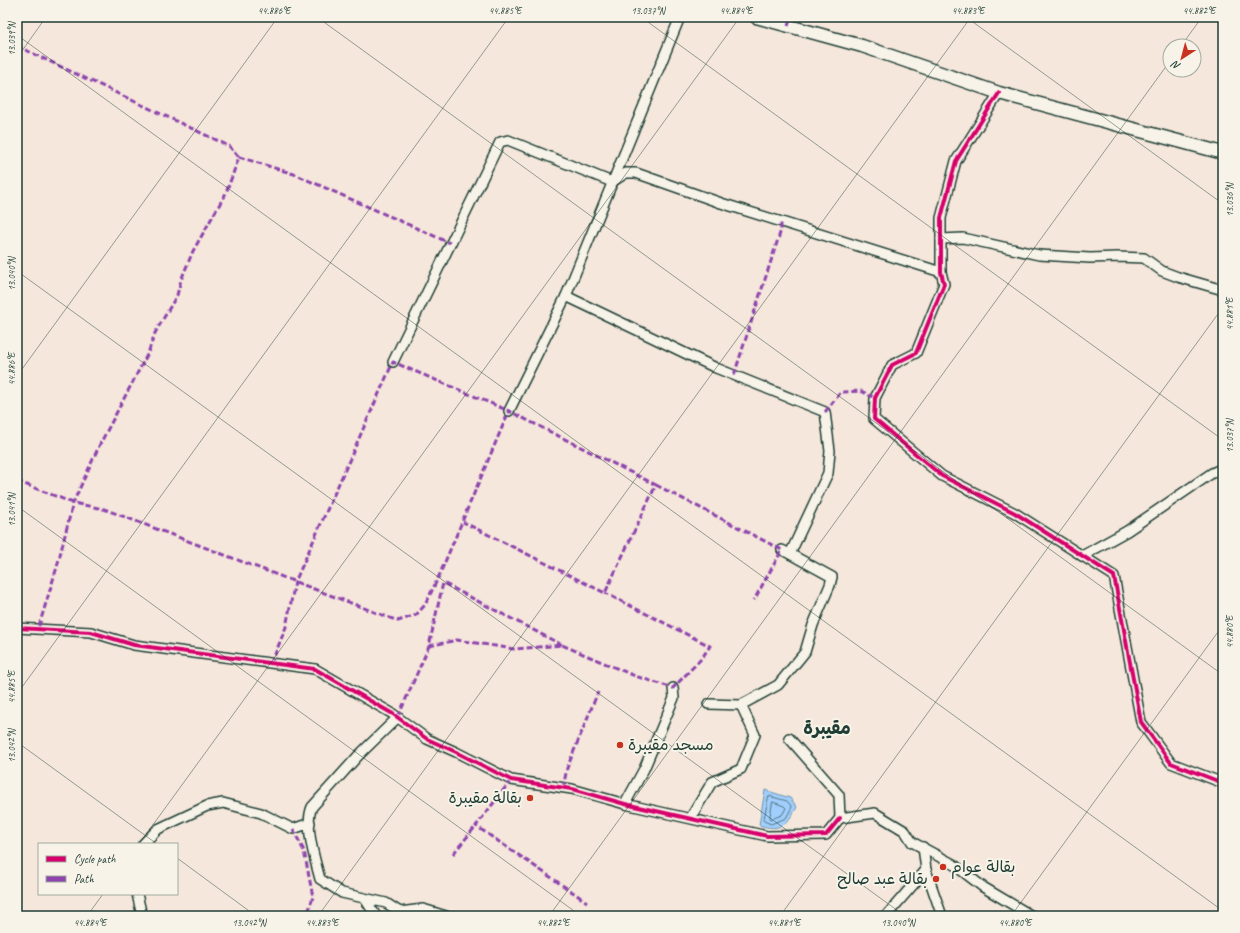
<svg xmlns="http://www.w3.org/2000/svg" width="1240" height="933" font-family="Caveat,'Playpen Sans Arabic',sans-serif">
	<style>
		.water { fill: #a1cefc; stroke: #6d94ac }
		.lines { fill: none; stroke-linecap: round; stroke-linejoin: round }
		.shore { stroke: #537784; stroke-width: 1 }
		.minor-casing { stroke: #1f3d34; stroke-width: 12 }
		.tertiary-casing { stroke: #1f3d34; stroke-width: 15 }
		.minor { stroke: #f7f3e8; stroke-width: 9 }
		.tertiary { stroke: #f7f3e8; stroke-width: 12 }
		.quiet { stroke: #8e44ad; stroke-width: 3; stroke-dasharray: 6 3; stroke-linecap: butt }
		.cycleway-casing { stroke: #f7f3e8; stroke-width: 6 }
		.cycleway { stroke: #d6006c; stroke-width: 4 }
		.ticks { fill: none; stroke: #1f3d34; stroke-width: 1; stroke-opacity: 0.45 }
		.poi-dot { fill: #c8321e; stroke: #f7f3e8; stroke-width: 1.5 }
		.labels { text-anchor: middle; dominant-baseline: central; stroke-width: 4; stroke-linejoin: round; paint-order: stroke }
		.poi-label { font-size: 16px; fill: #1f3d34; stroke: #f7f3e8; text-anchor: start }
		.quarter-label { font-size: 18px; font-weight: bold; fill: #1f3d34; stroke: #f7f3e8 }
		.neatline { fill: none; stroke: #1f3d34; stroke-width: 1.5 }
		.ticks-label { font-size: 10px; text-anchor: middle; fill: #1f3d34 }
	</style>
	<rect width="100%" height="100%" fill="#f5e7db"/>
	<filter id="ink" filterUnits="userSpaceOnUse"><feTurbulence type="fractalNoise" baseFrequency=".025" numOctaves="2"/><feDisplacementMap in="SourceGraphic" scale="8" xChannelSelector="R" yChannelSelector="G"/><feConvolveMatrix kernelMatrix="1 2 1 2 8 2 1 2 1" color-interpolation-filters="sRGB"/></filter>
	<g filter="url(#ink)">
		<!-- water -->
		<path class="water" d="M765 790 790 798 797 807C787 825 780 832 759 825Z"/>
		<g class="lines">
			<!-- shore -->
			<g class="shore">
				<polygon points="769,796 787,801 792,807 786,818 771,824 764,821"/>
				<polygon points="773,802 784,806 786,808 782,815 771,819 770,817"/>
			</g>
			<!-- minor casing -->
			<g class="minor-casing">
				<g id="minor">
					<polyline points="999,93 956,161 941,218 941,272 944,284 916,353 892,365 875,398 874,419 942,476 1015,513 1114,576 1141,722 1171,763 1223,783"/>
					<polyline points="941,239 963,238 1039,255 1090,258 1117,257 1144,258 1162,271 1178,277 1223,290"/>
					<polyline points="566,296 716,368 825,412 830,451 828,473 790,554 782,550"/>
					<polyline points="393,362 500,142 508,140 612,182 626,173 636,173 721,203 941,272"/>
					<polyline points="509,411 566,296 680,17"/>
					<polyline points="1082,556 1127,531 1212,473 1223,468"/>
					<polyline points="17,628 91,632 134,645 315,669 393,714 427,739 456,752 511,780 572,789 625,804 767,836 826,835 840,818"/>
					<polyline points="708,704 741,705 778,685 805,652 813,625 830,585 832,577 790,554"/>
					<path d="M398 717 358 756 312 807C304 825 315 860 320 879L342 893 386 903 400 912 423 909 446 916"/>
					<polyline points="789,738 839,795 840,818 875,813 905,831 912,842 953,864 983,887 1032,916"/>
					<polyline points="625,804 644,769 674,698 673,688"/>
					<polyline points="691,817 712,782 741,769 755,735 741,705"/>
					<polyline points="143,844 158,829 207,806 223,803 261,813 293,829 310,823"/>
					<polyline points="923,847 926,870 942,916"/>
					<polyline points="137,894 142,916"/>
					<polyline points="365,899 376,916"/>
					<polyline points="886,916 926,870"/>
				</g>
			</g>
			<!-- tertiary casing -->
			<g class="tertiary-casing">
				<polyline id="tertiary" points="756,17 862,46 999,93 1223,153"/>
			</g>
			<!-- minor -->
			<use href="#minor" class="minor"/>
			<!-- tertiary -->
			<use href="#tertiary" class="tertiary"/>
			<!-- quiet -->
			<g class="quiet">
				<polyline points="788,26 791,17"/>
				<polyline points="17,46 229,146 239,157 226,193 193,251 181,280 177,295 155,333 148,353 100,444 73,503 57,567 38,629"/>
				<polyline points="239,157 294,174 450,243"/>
				<polyline points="734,375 781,230 781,222"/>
				<polyline points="825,412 841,392 861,391 875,398"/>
				<polyline points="17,481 73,503 104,509 398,621 416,615 425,605 439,576 509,411"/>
				<polyline points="656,485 782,550 754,600"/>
				<polyline points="429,646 457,640 514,649 562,645 635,676 673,688 702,658 710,646 605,593"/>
				<polyline points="271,664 286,627 295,582 393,362 509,411 656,485 605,593 463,522"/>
				<polyline points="398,717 429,646 443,583 562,645"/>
				<polyline points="511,780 476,826 587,902"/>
				<polyline points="563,788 567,768 598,692"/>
				<polyline points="293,829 304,851 313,897 307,916"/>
				<polyline points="453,854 476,826"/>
			</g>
			<!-- cycleway casing -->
			<g class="cycleway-casing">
				<g id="cycleway">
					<polyline points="999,93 956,161 941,218 941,272 944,284 916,353 892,365 875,398 874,419 942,476 1015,513 1114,576 1141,722 1171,763 1223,783"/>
					<polyline points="17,628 91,632 134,645 315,669 393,714 427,739 456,752 511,780 572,789 625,804 767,836 826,835 840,818"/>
				</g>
			</g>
			<!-- cycleway -->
			<use href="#cycleway" class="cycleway"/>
		</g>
	</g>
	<!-- ticks -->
	<path class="ticks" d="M317 17 1223 675M641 17 1223 440M966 17 1223 204M17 35 1223 911M1181 46 1202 17M17 58 46 17M17 271 905 916M17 376 278 17M17 506 581 916M17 694 509 17M17 742 157 844M139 844 740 17M177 858 256 916M87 916 103 894M318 916 971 17M549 916 1170 61M780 916 1223 307M1011 916 1223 625"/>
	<!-- markers -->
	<g class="poi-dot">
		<circle cx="620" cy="745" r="4"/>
		<circle cx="530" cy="798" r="4"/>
		<circle cx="943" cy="867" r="4"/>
		<circle cx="936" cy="879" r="4"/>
	</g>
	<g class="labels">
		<!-- poi labels -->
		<g class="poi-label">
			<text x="628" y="745">مسجد مقيبرة</text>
			<text x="522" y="798" text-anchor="end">بقالة مقيبرة</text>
			<text x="951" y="867">بقالة عوام</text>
			<text x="928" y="879" text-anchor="end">بقالة عبد صالح</text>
		</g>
		<!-- quarter labels -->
		<g class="quarter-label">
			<text x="827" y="728">مقيبرة</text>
		</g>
	</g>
	<!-- margin -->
	<rect width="1240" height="933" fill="none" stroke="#f7f3e8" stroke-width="44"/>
	<!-- legend -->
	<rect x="38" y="843" width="140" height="52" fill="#f7f3e8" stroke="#a1aaa0"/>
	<rect x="46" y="856" width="20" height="6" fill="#d6006c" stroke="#a1aaa0"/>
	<text x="74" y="863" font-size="12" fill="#1f3d34">Cycle path</text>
	<rect x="46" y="876" width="20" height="6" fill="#8e44ad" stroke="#a1aaa0"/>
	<text x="74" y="883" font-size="12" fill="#1f3d34">Path</text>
	<!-- north arrow -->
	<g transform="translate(1182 58) rotate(216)"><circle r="19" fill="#f7f3e8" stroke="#a1aaa0"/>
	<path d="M0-3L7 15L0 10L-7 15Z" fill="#c8321e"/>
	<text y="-6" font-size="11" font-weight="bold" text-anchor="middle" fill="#1f3d34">N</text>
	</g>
	<rect x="22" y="22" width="1196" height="889" class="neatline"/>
	<g class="ticks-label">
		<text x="274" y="14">44.886°E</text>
		<text x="505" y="14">44.885°E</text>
		<text x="648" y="14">13.037°N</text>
		<text x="736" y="14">44.884°E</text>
		<text x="968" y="14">44.883°E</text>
		<text x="1199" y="14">44.882°E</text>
		<text transform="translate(11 39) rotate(-90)" y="4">13.039°N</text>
		<text transform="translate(1229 200) rotate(-90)" y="4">13.036°N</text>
		<text transform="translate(11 274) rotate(-90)" y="4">13.040°N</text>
		<text transform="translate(1229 314) rotate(-90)" y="4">44.881°E</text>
		<text transform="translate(11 369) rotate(-90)" y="4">44.886°E</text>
		<text transform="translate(1229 436) rotate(-90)" y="4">13.037°N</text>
		<text transform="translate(11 510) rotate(-90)" y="4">13.041°N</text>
		<text transform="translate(1229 632) rotate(-90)" y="4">44.880°E</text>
		<text transform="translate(11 687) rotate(-90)" y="4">44.885°E</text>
		<text transform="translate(11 746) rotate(-90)" y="4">13.042°N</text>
		<text x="90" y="926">44.884°E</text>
		<text x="249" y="926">13.042°N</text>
		<text x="322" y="926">44.883°E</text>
		<text x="553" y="926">44.882°E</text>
		<text x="784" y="926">44.881°E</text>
		<text x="898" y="926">13.040°N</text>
		<text x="1015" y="926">44.880°E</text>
	</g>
</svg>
